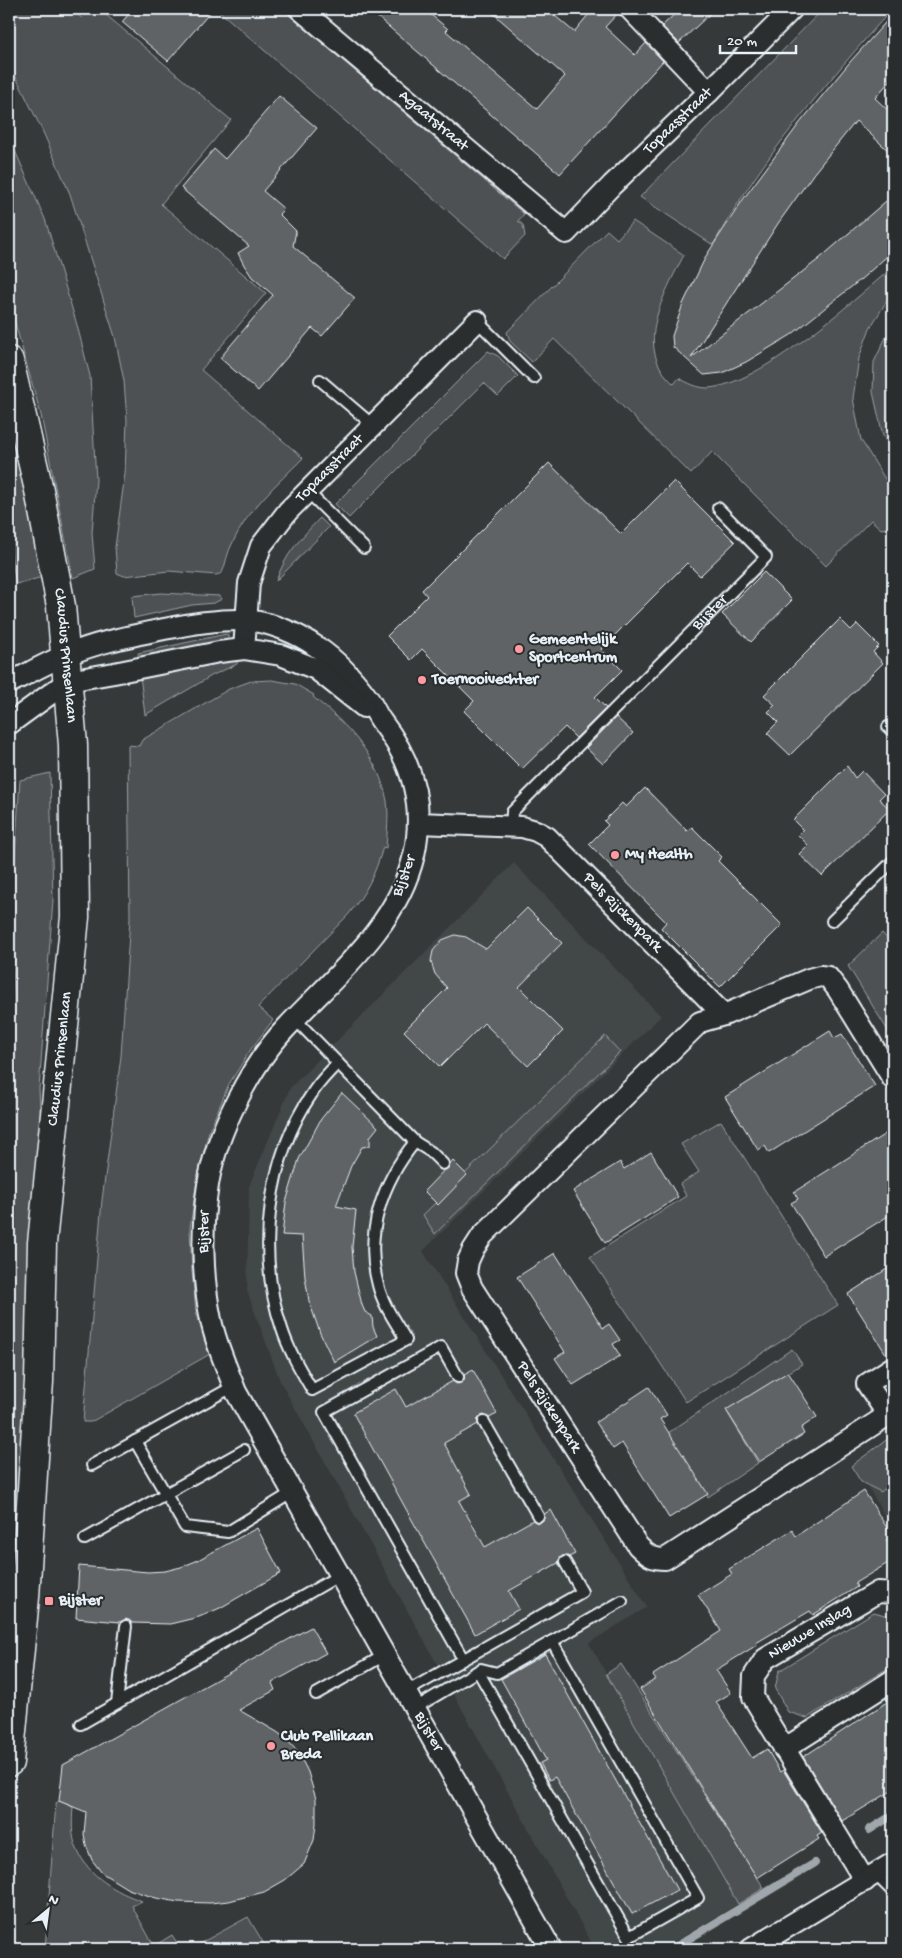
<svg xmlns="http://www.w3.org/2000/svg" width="902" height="1958" font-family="'Gochi Hand',sans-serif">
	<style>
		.built { fill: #424647 }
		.green { fill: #4d5152; stroke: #9aa1a5 }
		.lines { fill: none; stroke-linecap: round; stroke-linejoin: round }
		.stream { stroke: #a0a7ac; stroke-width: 8 }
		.building { fill: #5f6365; stroke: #e8f1f8 }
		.lane-casing { stroke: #e8f1f8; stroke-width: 14 }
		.street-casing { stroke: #e8f1f8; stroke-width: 24 }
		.secondary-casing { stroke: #e8f1f8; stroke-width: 31 }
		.lane { stroke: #2a2d2e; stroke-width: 10 }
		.street { stroke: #2a2d2e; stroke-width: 20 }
		.secondary { stroke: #2a2d2e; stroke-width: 28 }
		.poi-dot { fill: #ff9aa2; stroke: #2a2d2e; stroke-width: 2 }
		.labels { text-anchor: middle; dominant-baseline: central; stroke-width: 4; stroke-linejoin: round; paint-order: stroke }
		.street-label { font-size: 16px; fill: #e8f1f8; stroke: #2a2d2e }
		.poi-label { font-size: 16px; font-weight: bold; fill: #e8f1f8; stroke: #2a2d2e; text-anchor: start }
	</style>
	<rect width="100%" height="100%" fill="#35393a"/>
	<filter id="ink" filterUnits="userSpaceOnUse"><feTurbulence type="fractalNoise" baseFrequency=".02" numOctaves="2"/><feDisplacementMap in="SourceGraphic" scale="10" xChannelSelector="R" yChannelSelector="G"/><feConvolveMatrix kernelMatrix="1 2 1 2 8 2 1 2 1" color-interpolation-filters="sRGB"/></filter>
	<g filter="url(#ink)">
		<!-- built -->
		<g class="built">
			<polygon points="514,863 661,1016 423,1251 647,1607 589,1643 738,1904 662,1949 595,1949 280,1381 247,1291 249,1186 290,1088"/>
			<polygon points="893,1455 893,1530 865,1482"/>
		</g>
		<!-- green -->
		<g class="green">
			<path d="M9 9H70L82 18 90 9H99L231 120 161 204 266 293 201 370 303 458C276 485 248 509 232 544 227 553 226 564 222 573L216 575 169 571 124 576 117 573 115 547 125 474 127 420 124 381 115 337 70 194 43 132 9 63Z"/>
			<polygon points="217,9 282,9 524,214 518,221 523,225 525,236 503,259"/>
			<path d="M823 9H892C827 82 761 159 713 245L640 197Z"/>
			<polygon points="9,137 45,219 77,325 90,376 96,480 92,533 95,569 73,578 41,415 9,302"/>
			<path d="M633 221 684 255C664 294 632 348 674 384L679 378C688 383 697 388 708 388 760 385 853 301 893 267V291L870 328 859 358 853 398 861 440 893 492V527L881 529 871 520 826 566 712 452 691 474 554 339 532 362 510 341 507 332 607 230 617 239Z"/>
			<polygon points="893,327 893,454 883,436 873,392 874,362 886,337"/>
			<polygon points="488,351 498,356 518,376 498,396 484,383 349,518 335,504"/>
			<polygon points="9,423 43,577 16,584 9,542"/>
			<path d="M320 518 329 527 276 581C286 553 300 539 320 518Z"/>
			<polygon points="161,593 220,596 222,599 214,603 192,605 134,618 132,596"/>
			<polygon points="226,634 228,635 228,640 139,661 138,653"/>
			<polygon points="238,657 237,664 213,675 145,715 140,676"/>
			<path d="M272 680 295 684 314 695 313 697C347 724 379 757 387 801 389 817 387 832 386 848L383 847C375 875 366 893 348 915L258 1007 273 1020 251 1049 229 1084 209 1131 197 1180 190 1228 192 1271 196 1312 210 1354 91 1422H83L102 1200 121 1056 130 918 128 745 139 746 142 740 229 689 251 681Z"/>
			<polygon points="50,773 53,900 39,1089 44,1183 9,1618 9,1067 14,965 13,885 20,780"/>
			<polygon points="882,933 893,945 893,1039 848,966"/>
			<polygon points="605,1036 620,1052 435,1234 423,1215"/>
			<polygon points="721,1121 838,1305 686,1402 590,1257 686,1196 680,1184 699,1172 681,1144"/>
			<polygon points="792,1349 802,1364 727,1412 758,1463 708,1497 668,1433"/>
			<polygon points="893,1435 893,1480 881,1492 861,1482 851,1466"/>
			<polygon points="874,1612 892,1617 893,1619 893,1665 807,1718 788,1712 775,1689 779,1671"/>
			<polygon points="621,1664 764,1888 738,1904 606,1674"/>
			<path d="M59 1801 73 1807C72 1821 71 1836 77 1849 88 1876 116 1892 142 1901L132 1906 154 1946 172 1935 181 1949H45L56 1803Z"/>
			<polygon points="248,1917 267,1949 190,1949"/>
		</g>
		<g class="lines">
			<!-- stream -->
			<g class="stream">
				<polyline points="869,1830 893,1815"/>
				<polyline points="672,1949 815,1863"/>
			</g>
		</g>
		<!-- building -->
		<g class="building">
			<polygon points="133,9 213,9 168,61 122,22"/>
			<polygon points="368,9 424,9 448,29 446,31 537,109 565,76 488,9 547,9 574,32 593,9 618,9 619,12 605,27 635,55 646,43 663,61 560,174"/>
			<polygon points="680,9 715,9 679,43 662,26"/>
			<polygon points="893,14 893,77 875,98 893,115 893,155 856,121 814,173 779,222 691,358 819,259 893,195 893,251 860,280 791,335 746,362 722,373 704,375 673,347 672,336 683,304 706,256 744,198 799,124 850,62"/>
			<polygon points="279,96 317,128 263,191 284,209 279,214 296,231 293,246 355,298 322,336 312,328 258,391 220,358 273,295 252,277 244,265 238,253 249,246 181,188 214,149 225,159"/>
			<polygon points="549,463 621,534 674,481 735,542 700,576 687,563 601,649 622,670 595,697 606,708 576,738 565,727 522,769 464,711 474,701 422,649 411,660 387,636 427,596 422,590"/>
			<polygon points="764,572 792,600 751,642 722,614"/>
			<polygon points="840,619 851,630 857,624 879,646 873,652 883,663 790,755 767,733 778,722 768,712 775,705 764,695"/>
			<polygon points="616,717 633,733 603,764 586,748"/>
			<polygon points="847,766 855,778 862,771 884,794 879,799 890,809 822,876 799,854 808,845 798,835 803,830 793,820"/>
			<polygon points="645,788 687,831 692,827 722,857 718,861 782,925 720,987 661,928 666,922 589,844 608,825 604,821 622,803 626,807"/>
			<polygon points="527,908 562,943 519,987 563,1031 528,1066 484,1023 440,1067 404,1031 447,988 435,974 433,968 431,961 433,951 442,940 455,935 466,937 486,949"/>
			<polygon points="830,1031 834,1038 842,1034 875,1086 769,1153 765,1146 758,1150 725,1097"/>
			<polygon points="342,1093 378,1127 370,1137 370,1146 362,1147 351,1166 336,1206 356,1210 352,1247 354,1272 362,1305 365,1312 372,1316 373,1327 377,1336 334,1362 320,1333 309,1301 305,1277 302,1236 282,1235 286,1202 299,1159 321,1119"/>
			<polygon points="893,1129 893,1213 824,1256 791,1203 798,1199 794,1192"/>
			<polygon points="651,1152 678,1197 605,1243 573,1191 620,1162 624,1169"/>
			<polygon points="453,1161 467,1175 438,1205 424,1191"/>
			<polygon points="555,1253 603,1328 609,1324 620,1340 613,1344 620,1356 573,1385 555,1358 565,1352 517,1277"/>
			<polygon points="893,1265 893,1355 888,1357 848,1294"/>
			<polygon points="473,1370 497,1414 489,1418 484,1415 481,1416 478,1419 478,1424 444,1443 471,1494 459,1501 485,1547 533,1520 538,1523 541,1522 544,1519 544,1514 551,1510 575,1554 569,1557 562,1556 558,1563 509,1591 519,1609 475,1634 353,1413 396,1389 406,1407 453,1381 457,1384 461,1383 464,1380 464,1375"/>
			<polygon points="788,1372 817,1417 801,1428 804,1434 759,1462 726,1410"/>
			<polygon points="649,1387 667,1415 660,1419 708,1494 669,1518 622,1443 613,1449 596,1422"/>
			<polygon points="864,1491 892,1536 886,1540 893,1552 893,1560 855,1583 857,1587 833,1602 813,1615 810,1611 756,1643 757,1645 716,1670 731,1693 716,1702 752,1758 767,1749 780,1772 783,1770 822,1833 817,1836 819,1839 757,1878 640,1689 656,1679 653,1675 721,1631 698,1595 732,1574 729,1569 792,1530 796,1536"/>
			<polygon points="257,1528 281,1573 220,1608 199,1617 170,1624 132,1623 126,1619 120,1622 76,1618 79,1566 148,1572 165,1571 181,1567 196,1561"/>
			<polygon points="311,1627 326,1653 272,1683 275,1690 239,1710 277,1732 285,1738 298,1752 308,1772 316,1799 316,1824 314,1840 304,1864 285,1880 264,1892 229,1901 210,1903 178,1902 156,1898 128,1889 102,1873 92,1860 86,1845 84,1834 86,1812 59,1801 63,1765"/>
			<polygon points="545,1654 677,1890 632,1914 555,1777 549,1780 540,1763 546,1760 501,1679"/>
			<polygon points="893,1698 893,1790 842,1821 803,1757"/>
		</g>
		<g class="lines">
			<!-- lane casing -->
			<g class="lane-casing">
				<g id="lane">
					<polyline points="477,321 534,378"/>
					<polyline points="320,380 374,426"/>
					<polyline points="307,491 364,548"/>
					<polyline points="888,727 893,732"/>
					<path id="s1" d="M511 826 512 812 766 557 718 508"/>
					<polyline points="832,921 893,861"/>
					<polyline points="295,1019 415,1142 431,1152 443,1164"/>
					<path d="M338 1063C329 1072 320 1081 313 1092 267 1159 256 1253 282 1329 289 1351 301 1371 312 1390L406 1340C396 1323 383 1305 378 1285 364 1234 382 1182 415 1142"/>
					<polyline points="458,1377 441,1347 324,1412 463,1659"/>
					<polyline points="484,1422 538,1516"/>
					<polyline points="135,1441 185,1527 228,1532 293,1492"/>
					<polyline points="92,1465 234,1386"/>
					<polyline points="85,1539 244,1450"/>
					<polyline points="478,1671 629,1937 698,1898 552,1641"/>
					<polyline points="406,1692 582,1592 565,1562"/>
					<polyline points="316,1694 385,1655"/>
					<polyline points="117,1703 126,1626"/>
					<polyline points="415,1708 481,1669 497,1673 622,1601"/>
					<polyline points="81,1724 340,1575"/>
					<polyline points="875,1874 893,1892"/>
				</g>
			</g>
			<!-- street casing -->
			<g class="street-casing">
				<g id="street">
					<path id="s2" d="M300 9 566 233 612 185 709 92 792 9"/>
					<polyline points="630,9 709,92"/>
					<path id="s3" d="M244 649 249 583 261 546 288 511 477 321"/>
					<path id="s4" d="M9 683C28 674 47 662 67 655 98 642 131 636 164 629 191 624 218 619 246 620 270 622 297 633 317 647 336 660 353 678 367 697 373 705 376 714 382 722 412 761 425 806 414 855 397 927 335 976 286 1028 250 1066 216 1133 208 1185 201 1228 202 1277 211 1320 216 1345 227 1368 236 1392L551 1949"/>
					<polyline points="9,724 68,681 114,673 219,652 244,649 281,655 316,669 364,707"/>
					<path id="s5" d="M418 823 522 827 536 831 547 837 724 1015"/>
					<path id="s6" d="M893 1079 838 990 828 977 820 976 809 979 724 1015 700 1022 482 1236 473 1250 468 1261 466 1273 472 1288 638 1546C647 1555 652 1559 665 1559L888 1415 867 1384 893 1367"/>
					<polyline points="784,1749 893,1680"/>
					<path id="s7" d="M865 1881 753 1697 754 1676 765 1659 878 1592 893 1593"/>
					<polyline points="751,1949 893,1863"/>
				</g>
			</g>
			<!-- secondary casing -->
			<g class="secondary-casing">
				<g id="secondary">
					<path id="s8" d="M9 361 39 490 61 606 73 745 75 917 42 1243 39 1381 25 1597 9 1762"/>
				</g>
			</g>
			<!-- lane -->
			<use href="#lane" class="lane"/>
			<!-- street -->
			<use href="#street" class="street"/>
			<!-- secondary -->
			<use href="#secondary" class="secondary"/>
		</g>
	</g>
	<!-- markers -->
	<g class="poi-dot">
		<circle cx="519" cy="649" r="5"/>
		<circle cx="422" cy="680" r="5"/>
		<circle cx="615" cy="855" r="5"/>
		<rect x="44" y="1596" width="10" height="10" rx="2.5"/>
		<circle cx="271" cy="1746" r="5"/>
	</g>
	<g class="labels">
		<!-- street labels -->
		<g class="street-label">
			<text stroke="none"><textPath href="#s2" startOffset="174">Agaatstraat</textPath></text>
			<text stroke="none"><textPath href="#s2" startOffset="506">Topaasstraat</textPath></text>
			<text stroke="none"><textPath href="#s3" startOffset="209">Topaasstraat</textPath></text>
			<text stroke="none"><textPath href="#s1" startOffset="295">Bijster</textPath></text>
			<text stroke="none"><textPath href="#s8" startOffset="300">Claudius Prinsenlaan</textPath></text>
			<text transform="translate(405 876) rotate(-70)">Bijster</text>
			<text stroke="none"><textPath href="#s5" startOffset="238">Pels Rijckenpark</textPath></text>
			<text transform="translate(61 1059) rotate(-84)">Claudius Prinsenlaan</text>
			<text transform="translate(205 1232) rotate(-89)">Bijster</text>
			<text stroke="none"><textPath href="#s6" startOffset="762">Pels Rijckenpark</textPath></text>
			<text stroke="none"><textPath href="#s7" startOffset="309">Nieuwe Inslag</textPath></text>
			<text stroke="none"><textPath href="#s4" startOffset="1564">Bijster</textPath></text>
		</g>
		<!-- poi labels -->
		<g class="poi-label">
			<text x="529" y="640">Gemeentelijk<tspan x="529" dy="18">Sportcentrum</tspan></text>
			<text x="432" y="680">Toernooivechter</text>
			<text x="625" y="855">My Health</text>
			<text x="59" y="1601">Bijster</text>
			<text x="281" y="1737">Club Pellikaan<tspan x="281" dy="18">Breda</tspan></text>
		</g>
	</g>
	<!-- margin -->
	<rect width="902" height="1958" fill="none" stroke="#2a2d2e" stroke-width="30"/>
	<rect x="15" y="15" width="872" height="1928" fill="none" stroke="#e8f1f8" stroke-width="2" filter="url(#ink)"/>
	<!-- north arrow -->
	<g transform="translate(48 1910) rotate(29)" stroke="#2a2d2e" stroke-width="4" paint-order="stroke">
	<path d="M0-4L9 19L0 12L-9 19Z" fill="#e8f1f8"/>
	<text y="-8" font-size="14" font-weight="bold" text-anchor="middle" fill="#e8f1f8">N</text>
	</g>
	<!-- scale -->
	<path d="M720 45v8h76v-8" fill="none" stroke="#e8f1f8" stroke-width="2.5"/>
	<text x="727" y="45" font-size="15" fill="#e8f1f8" stroke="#2a2d2e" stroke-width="4" paint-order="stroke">20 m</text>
</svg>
